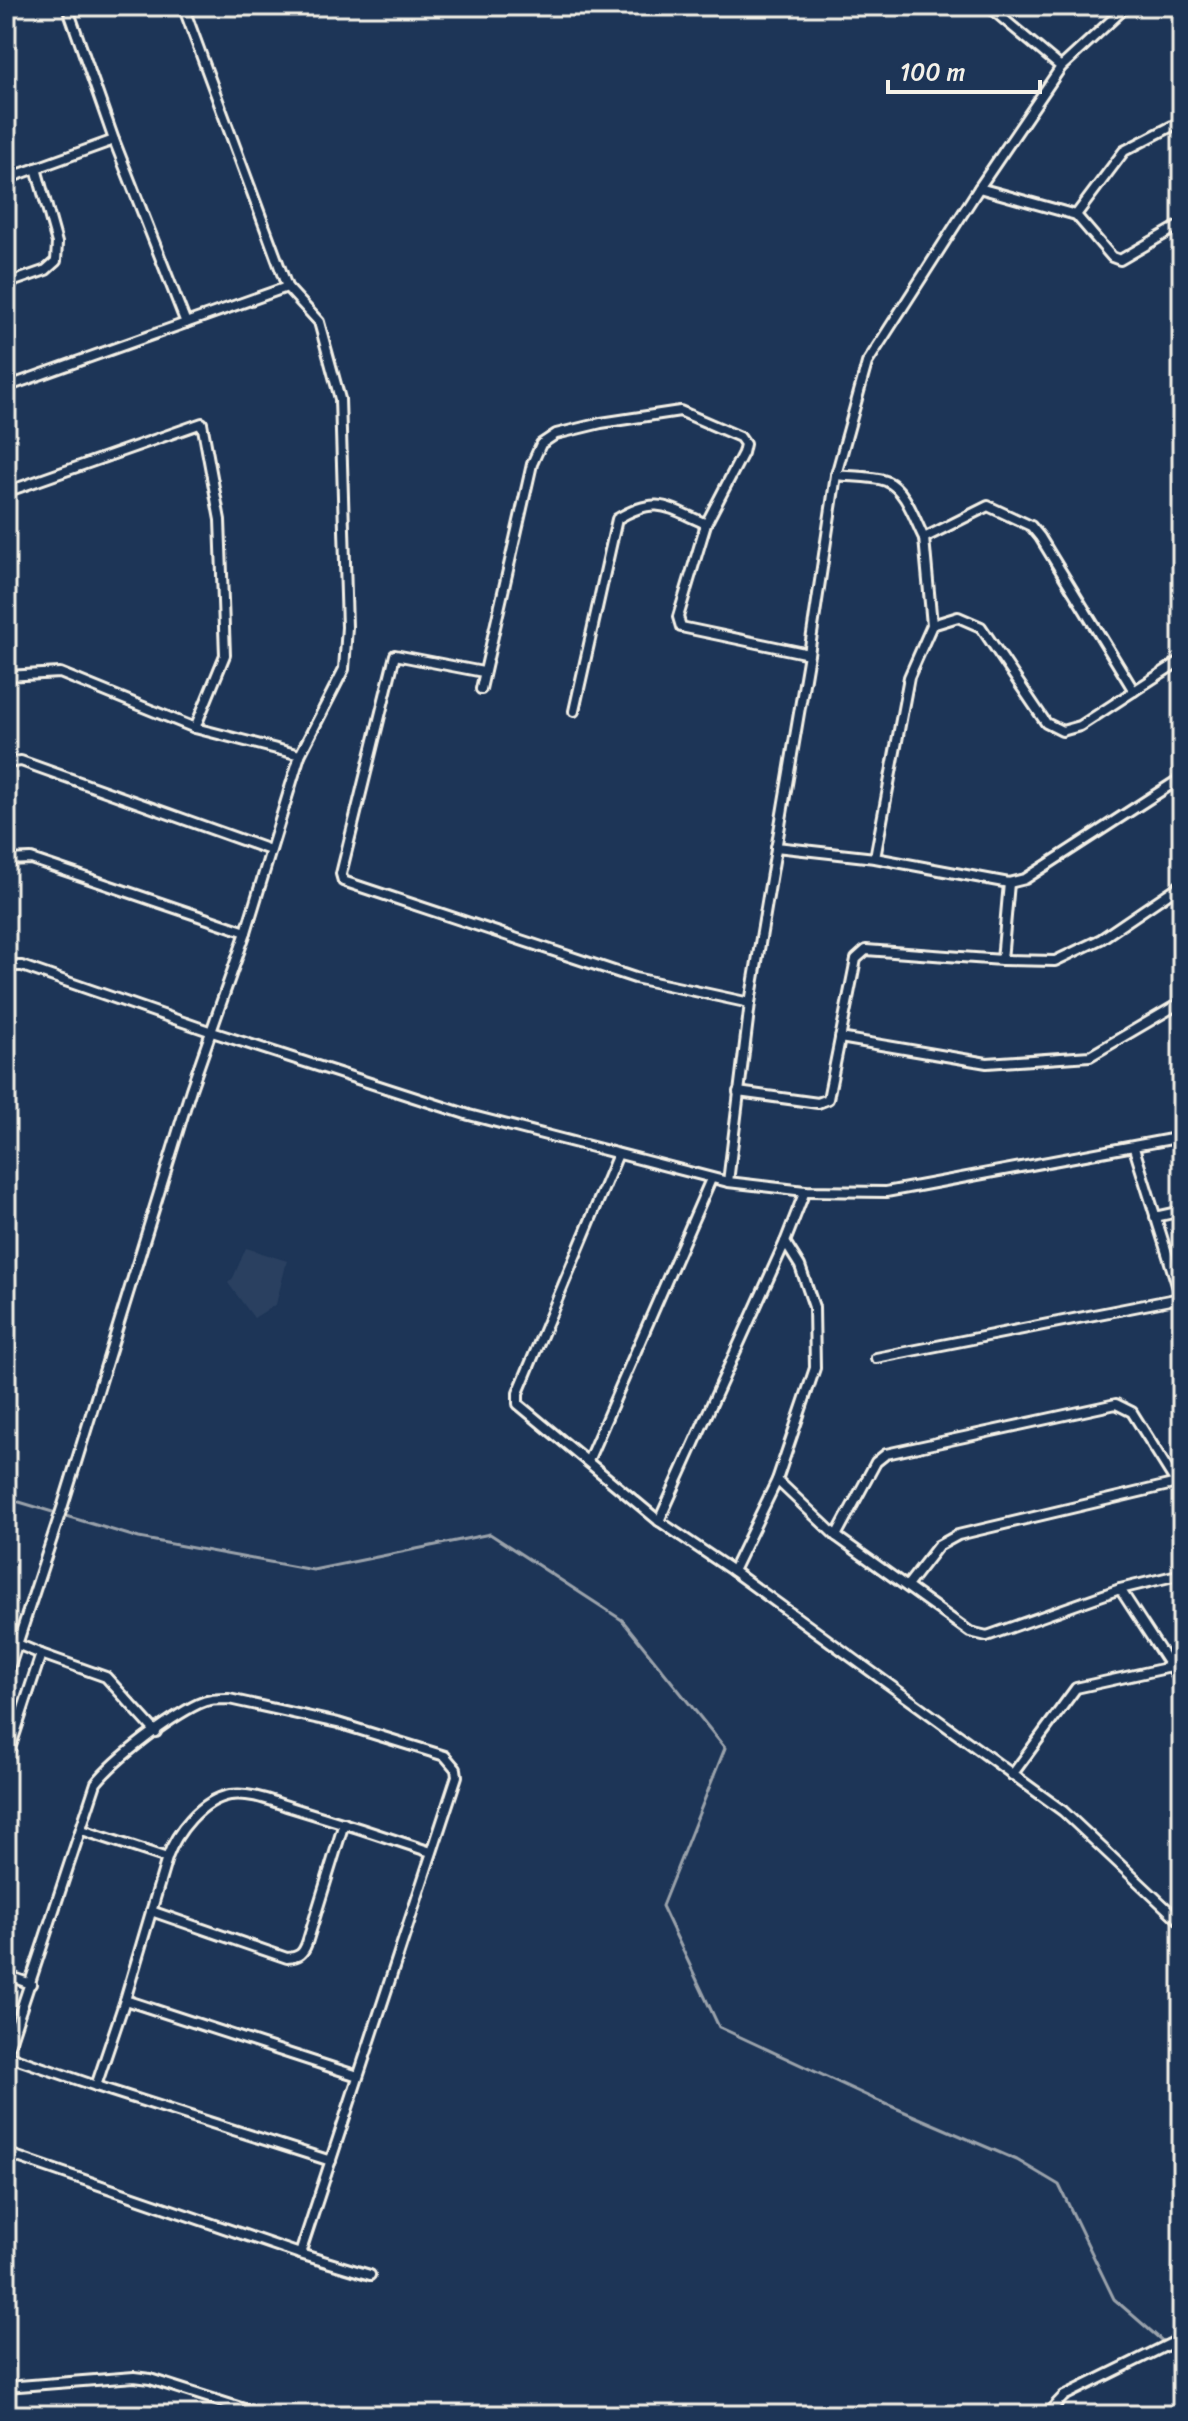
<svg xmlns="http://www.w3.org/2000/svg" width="1188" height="2421" font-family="Sriracha,sans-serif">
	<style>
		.built { fill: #2a4060 }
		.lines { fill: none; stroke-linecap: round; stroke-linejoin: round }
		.stream { stroke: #9aa2ab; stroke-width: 3 }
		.minor-casing { stroke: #f4f1e8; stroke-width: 14 }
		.minor { stroke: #1d3557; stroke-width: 8 }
	</style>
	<rect width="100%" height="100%" fill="#1d3557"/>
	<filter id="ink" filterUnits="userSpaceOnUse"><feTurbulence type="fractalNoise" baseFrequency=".0125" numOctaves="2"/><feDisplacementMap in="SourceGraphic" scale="16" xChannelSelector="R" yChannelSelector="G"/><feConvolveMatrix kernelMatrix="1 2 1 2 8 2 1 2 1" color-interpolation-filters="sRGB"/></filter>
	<g filter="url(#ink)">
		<!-- built -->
		<polygon class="built" points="246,1248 287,1261 276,1304 254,1318 228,1283 233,1278"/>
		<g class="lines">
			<!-- stream -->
			<polyline class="stream" points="6,1498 139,1538 313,1570 490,1534 622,1620 725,1748 662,1906 719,2027 872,2098 1017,2160 1059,2185 1114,2299 1182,2358"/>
			<!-- minor casing -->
			<g class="minor-casing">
				<g id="minor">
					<polyline points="67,6 114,140 186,323"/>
					<polyline points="988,6 1061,67"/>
					<polyline points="6,179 114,140"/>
					<polyline points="979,188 1076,215 1112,257 1120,260 1182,224"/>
					<polyline points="1076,215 1124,151 1182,121"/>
					<polyline points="6,284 46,270 56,261 57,243 36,168"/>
					<polyline points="6,387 287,287"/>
					<path d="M836 475C851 477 872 476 886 481 906 489 915 521 924 538L988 506 1031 526 1040 537 1134 691"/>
					<polyline points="6,492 202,423 220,520 225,655 195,728"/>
					<polyline points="932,625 958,617 981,627 1046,723 1062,731 1080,726 1180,661"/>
					<polyline points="483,672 395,655 341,874 343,881 635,978 750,1003"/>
					<polyline points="6,676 60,673 195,728 300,755"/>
					<polyline points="481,689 532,464 541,444 556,434 601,423 680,411 740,437 745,444 743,453 706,524 678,617 681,627 809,654"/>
					<path d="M574 711 617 519C657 495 667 507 706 524"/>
					<polyline points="6,763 21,761 270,850"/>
					<polyline points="776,847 875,858 1009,883 1025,879 1175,782 1182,781"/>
					<polyline points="875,858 909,677 932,625 924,538"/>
					<polyline points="6,860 31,859 246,932"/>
					<polyline points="1002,960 1055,961 1101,939 1182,884"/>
					<polyline points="6,966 22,966 212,1032 469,1115 728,1182 805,1191 886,1192 1182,1137"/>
					<polyline points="840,1038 987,1063 1090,1056 1182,1002"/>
					<polyline points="738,1092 818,1103 828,1099 856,959 866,950 1002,960 1009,883"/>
					<polyline points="1134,1148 1182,1301"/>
					<polyline points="618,1154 518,1393 518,1404 659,1521 733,1571 1063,1811 1182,1923"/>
					<polyline points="728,1182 750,1003 809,654 836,475 867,363 979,188 1061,67 1127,6"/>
					<polyline points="1155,1217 1182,1211"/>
					<polyline points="876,1358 1180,1298"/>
					<polyline points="588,1461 711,1179"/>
					<polyline points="777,1480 836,1536"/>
					<polyline points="1182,1492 1132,1412 1116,1404 886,1454 876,1462 836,1536 970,1632 987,1636 1120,1589 1182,1684"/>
					<polyline points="659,1521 785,1242 805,1191"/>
					<polyline points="733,1571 777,1480 815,1368 814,1307 800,1266 785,1242"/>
					<polyline points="907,1586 938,1546 958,1535 1177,1483"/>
					<polyline points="1120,1589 1182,1574"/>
					<polyline points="17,1644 41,1654"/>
					<polyline points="6,1678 63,1505 191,1089 246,932 300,755 344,669 347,627 340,399 319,322 287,287 183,6"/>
					<polyline points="6,1761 41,1654 106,1677 156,1732"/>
					<polyline points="1012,1775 1076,1688 1171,1667"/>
					<polyline points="82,1830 167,1858"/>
					<path d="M151 1911 287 1958C299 1957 303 1954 307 1943L344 1823"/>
					<polyline points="6,1975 31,1984"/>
					<polyline points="125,2000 358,2076"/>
					<path d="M6 2055 96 1783C116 1758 169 1718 198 1704 208 1699 218 1699 229 1699L338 1723 445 1756 456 1769 457 1776 300 2254"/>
					<polyline points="6,2055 96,2086"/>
					<polyline points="6,2153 300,2254 370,2275"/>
					<path d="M331 2161 96 2086 125 2000 167 1858C176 1833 201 1800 230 1795 250 1792 271 1801 290 1807 337 1821 384 1836 431 1852"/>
					<polyline points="6,2387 134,2377 150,2379 263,2415"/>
					<polyline points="1046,2415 1064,2396 1182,2338"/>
				</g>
			</g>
			<!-- minor -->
			<use href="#minor" class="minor"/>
		</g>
	</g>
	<!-- margin -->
	<rect width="1188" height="2421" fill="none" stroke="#1d3557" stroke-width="32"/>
	<rect x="16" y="16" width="1156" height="2389" fill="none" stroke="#f4f1e8" stroke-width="3" filter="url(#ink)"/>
	<!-- scale -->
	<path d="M888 80v12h152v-12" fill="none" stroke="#f4f1e8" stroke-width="4"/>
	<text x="900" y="80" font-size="24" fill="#f4f1e8" stroke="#1d3557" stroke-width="6" paint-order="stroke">100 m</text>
</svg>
